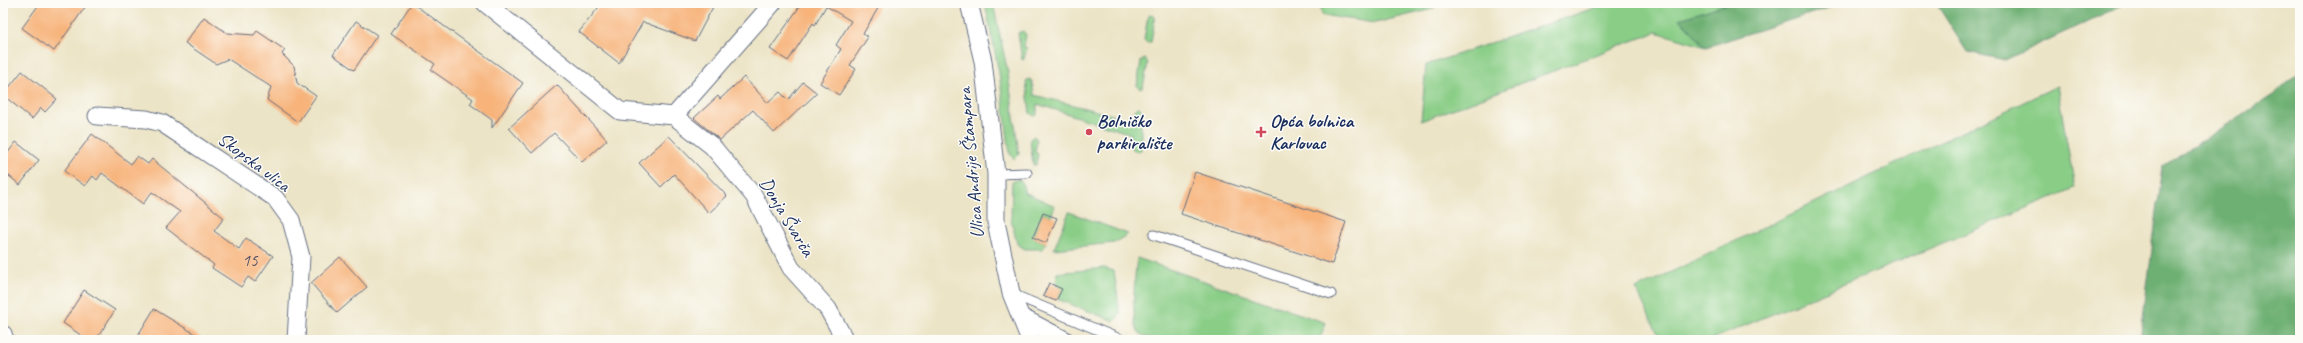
<svg xmlns="http://www.w3.org/2000/svg" width="2303" height="343" font-family="Caveat,sans-serif">
	<style>
		.green { fill: #89cd86; stroke: #527e72 }
		.forest { fill: #6eb073; stroke: #447068 }
		.building { fill: #f7b37a }
		.lines { fill: none; stroke-linecap: round; stroke-linejoin: round }
		.lane-casing { stroke: #646e82; stroke-width: 11 }
		.street-casing { stroke: #646e82; stroke-width: 19 }
		.lane { stroke: #fff; stroke-width: 9 }
		.street { stroke: #fff; stroke-width: 17 }
		.poi-dot { fill: #d1495b; stroke: #fdfcf7; stroke-width: 1.5 }
		.labels { text-anchor: middle; dominant-baseline: central; stroke-width: 3; stroke-linejoin: round; paint-order: stroke }
		.number-label { font-size: 17px; fill: #525065 }
		.poi-label { font-size: 19px; font-weight: bold; fill: #1b2f5e; stroke: #fdfcf7; text-anchor: start }
		.street-label { font-size: 19px; fill: #1b2f5e; stroke: #fdfcf7 }
	</style>
	<rect width="100%" height="100%" fill="#fdfcf7"/>
	<filter id="ink" filterUnits="userSpaceOnUse"><feTurbulence type="fractalNoise" baseFrequency=".025" numOctaves="2"/><feDisplacementMap in="SourceGraphic" scale="8" xChannelSelector="R" yChannelSelector="G"/><feConvolveMatrix kernelMatrix="1 2 1 2 8 2 1 2 1" color-interpolation-filters="sRGB"/></filter>
	<filter id="wash" filterUnits="userSpaceOnUse"><feTurbulence type="fractalNoise" baseFrequency=".012" numOctaves="4" result="noise"/><feDisplacementMap in="SourceGraphic" scale="16" xChannelSelector="R" yChannelSelector="G"/><feGaussianBlur stdDeviation="0.9" result="paint"/><feColorMatrix in="noise" values="0 0 0 0 0 0 0 0 0 0 0 0 0 0 0 0 0 1.4 0 .05"/><feComposite in="paint" operator="in"/></filter>
	<g filter="url(#wash)">
		<rect width="100%" height="100%" fill="#ece4c6"/>
		<!-- green -->
		<g class="green">
			<polygon points="985,3 993,3 1008,73 1019,154 1014,159 1010,154 999,73"/>
			<polygon points="1320,3 1439,3 1433,9 1375,23 1322,15"/>
			<polygon points="1609,3 1730,3 1680,19 1706,47 1656,32 1421,121 1426,65"/>
			<polygon points="1152,14 1155,17 1151,42 1147,43 1144,40 1148,16"/>
			<polygon points="1023,31 1026,35 1024,47 1027,48 1024,59 1022,60 1018,33"/>
			<polygon points="1145,59 1148,63 1143,87 1140,89 1137,86 1141,61"/>
			<polygon points="1029,79 1032,81 1034,95 1132,120 1134,110 1138,106 1141,109 1141,150 1137,152 1130,147 1131,134 1037,104 1037,115 1034,116 1030,113 1026,81"/>
			<polygon points="2057,86 2075,188 1710,340 1661,340 1636,289"/>
			<polygon points="1034,136 1037,140 1035,152 1038,154 1036,165 1033,165 1030,139"/>
			<polygon points="1018,179 1023,183 1024,192 1055,206 1051,216 1043,213 1033,237 1046,243 1043,249 1025,249 1017,244 1011,219 1012,182"/>
			<polygon points="1069,212 1128,234 1114,243 1054,249"/>
			<path d="M1137 258 1326 323 1319 340H1155C1148 338 1140 336 1137 329 1131 317 1135 272 1137 258Z"/>
			<polygon points="1104,268 1114,271 1120,314 1114,321 1057,299 1062,289 1056,285 1057,273"/>
		</g>
		<!-- forest -->
		<g class="forest">
			<polygon points="1730,3 1844,3 1706,47 1680,19"/>
			<polygon points="1936,3 2127,3 2005,60 1967,52"/>
			<polygon points="2300,71 2300,340 2140,340 2163,166 2273,95"/>
		</g>
		<g id="blocks">
			<!-- building -->
			<g class="building">
				<polygon points="40,3 88,3 54,51 22,28"/>
				<polygon points="412,3 523,83 492,128 492,120 470,104 473,99 431,70 435,64 391,34"/>
				<polygon points="602,3 715,3 695,41 643,22 619,63 579,32"/>
				<polygon points="802,3 881,3 863,34 868,37 850,65 856,69 839,95 820,83 841,49 836,45 851,21 826,6 815,25 813,23 788,61 770,49"/>
				<polygon points="204,17 227,33 254,35 257,31 285,50 282,54 294,66 297,83 316,96 298,122 267,100 271,87 228,59 216,64 185,43"/>
				<polygon points="356,21 377,35 354,70 333,55"/>
				<polygon points="22,71 57,99 45,112 41,108 32,119 3,95"/>
				<polygon points="744,77 768,103 780,92 788,100 803,82 817,93 774,133 753,110 720,140 694,118 718,96 720,99"/>
				<polygon points="557,85 607,140 582,162 554,133 532,153 509,128"/>
				<polygon points="92,134 131,164 137,156 148,164 152,159 224,218 214,231 239,249 246,238 273,256 255,282 248,277 241,287 212,268 214,265 166,228 180,212 152,192 143,204 102,173 97,180 93,176 85,186 64,171"/>
				<polygon points="669,136 727,196 709,213 674,174 661,187 639,163"/>
				<polygon points="16,142 39,160 20,185 3,171 3,159"/>
				<polygon points="1195,172 1346,222 1332,264 1181,214"/>
				<polygon points="1043,213 1057,218 1046,243 1033,237"/>
				<polygon points="340,257 367,287 337,313 311,283"/>
				<polygon points="1049,283 1062,289 1056,301 1043,296"/>
				<polygon points="84,290 115,310 96,340 88,340 63,323"/>
				<polygon points="154,309 205,340 135,340"/>
			</g>
		</g>
	</g>
	<g filter="url(#ink)">
		<use href="#blocks" fill-opacity="0" stroke="#646e82" stroke-width="1"/>
		<g class="lines">
			<!-- lane casing -->
			<g class="lane-casing">
				<g id="lane">
					<polyline points="996,174 1027,173"/>
					<polyline points="1154,235 1331,294"/>
					<polyline points="1012,294 1122,340"/>
				</g>
			</g>
			<!-- street casing -->
			<g class="street-casing">
				<g id="street">
					<polyline points="485,3 620,111 674,116 712,146 754,196 791,268 828,309 845,340"/>
					<polyline points="969,3 983,61 996,174 996,222 1011,293 1030,340"/>
					<polyline points="97,116 146,119 162,123 275,198 291,220 301,257 296,340"/>
					<polyline points="674,116 773,3"/>
					<polyline points="1021,317 1065,340"/>
					<polyline points="3,334 5,340"/>
				</g>
			</g>
			<!-- lane -->
			<use href="#lane" class="lane"/>
			<!-- street -->
			<use href="#street" class="street"/>
		</g>
	</g>
	<!-- markers -->
	<g class="poi-dot">
		<circle cx="1089" cy="132" r="4"/>
		<path d="M1259 126h4v4h4v4h-4v4h-4v-4h-4v-4h4z"/>
	</g>
	<g class="labels">
		<!-- number labels -->
		<g class="number-label">
			<text x="250" y="260">15</text>
		</g>
		<!-- poi labels -->
		<g class="poi-label">
			<text x="1097" y="121">Bolničko<tspan x="1097" dy="22">parkiralište</tspan></text>
			<text x="1270" y="121">Opća bolnica<tspan x="1270" dy="22">Karlovac</tspan></text>
		</g>
		<!-- street labels -->
		<g class="street-label">
			<text transform="translate(254 162) rotate(37)">Skopska ulica</text>
			<text transform="translate(971 163) rotate(-95)">Ulica Andrije Štampara</text>
			<text transform="translate(787 217) rotate(59)">Donja Švarča</text>
		</g>
	</g>
	<!-- margin -->
	<rect width="2303" height="343" fill="none" stroke="#fdfcf7" stroke-width="16"/>
</svg>
